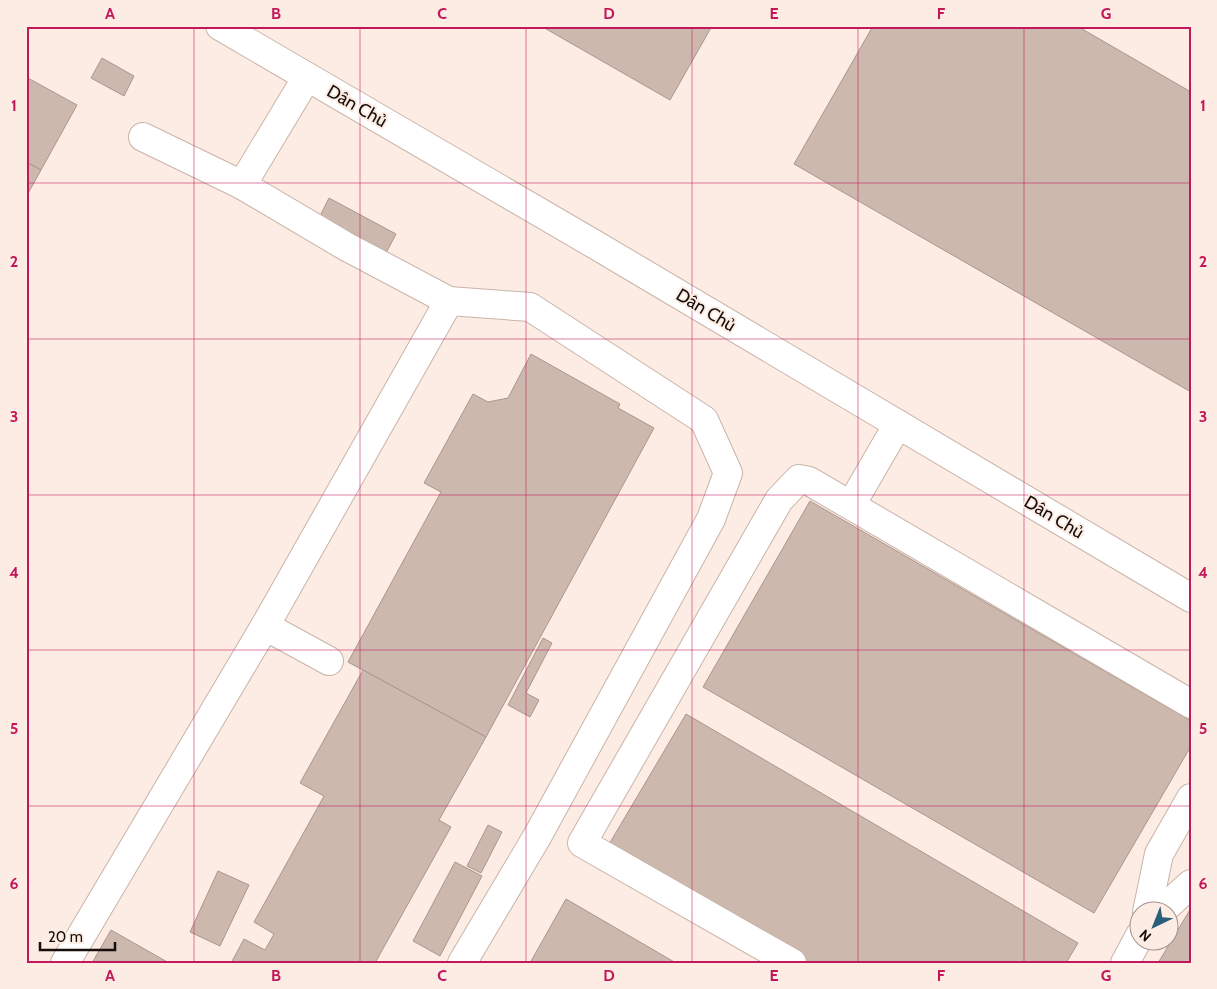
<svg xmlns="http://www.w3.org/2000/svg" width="1217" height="989" font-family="Cabin,sans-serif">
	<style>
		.building { fill: #ccb8ad; stroke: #ab968d }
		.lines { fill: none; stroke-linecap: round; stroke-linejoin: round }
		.minor-casing { stroke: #c9b4aa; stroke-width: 30 }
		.major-casing { stroke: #c9b4aa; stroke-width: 30 }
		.minor { stroke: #fff; stroke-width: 28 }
		.major { stroke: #fff; stroke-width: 28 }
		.grid { fill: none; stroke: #c2185b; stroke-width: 1; stroke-opacity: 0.55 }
		.labels { text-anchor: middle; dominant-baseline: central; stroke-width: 4; stroke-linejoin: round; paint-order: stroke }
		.street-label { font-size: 18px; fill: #150e0a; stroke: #fdece3 }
		.neatline { fill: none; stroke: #c2185b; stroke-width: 2 }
		.grid-label { font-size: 16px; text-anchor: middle; font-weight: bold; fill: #c2185b }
	</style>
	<rect width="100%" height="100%" fill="#fdece3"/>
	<!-- building -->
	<g class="building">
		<polygon points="541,26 712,26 670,100"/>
		<polygon points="873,26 1077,26 1191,92 1191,392 794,164"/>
		<polygon points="102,58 134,76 124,96 91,78"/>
		<polygon points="26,77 77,105 41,170 26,162"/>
		<polygon points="26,162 41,170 26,197"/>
		<polygon points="329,198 396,234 386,253 319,218"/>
		<polygon points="531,354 620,404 618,408 654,428 486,737 348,662 441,492 424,483 473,394 488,402 508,398"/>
		<polygon points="810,501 1191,721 1191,746 1094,913 703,687"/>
		<polygon points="543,638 552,643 526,693 539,700 530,717 508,705"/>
		<polygon points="363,670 486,737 439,820 451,827 375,963 231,963 244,939 265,950 274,934 254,922 324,796 300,783"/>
		<polygon points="686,714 1078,943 1066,963 808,963 608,846"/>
		<polygon points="488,825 502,832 481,873 467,866"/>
		<polygon points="455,862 482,876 440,956 413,941"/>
		<polygon points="218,871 249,885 220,946 190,932"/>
		<polygon points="566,899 676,963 530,963"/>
		<polygon points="1191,908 1191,963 1158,963"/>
		<polygon points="111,930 169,963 92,963"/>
	</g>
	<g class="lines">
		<!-- minor casing -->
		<g class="minor-casing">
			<g id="minor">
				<polyline points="307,77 242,185 347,247 449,301 530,307 704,420 728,473 711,519 538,835 462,963"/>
				<polyline points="143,137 242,185"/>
				<polyline points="851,505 898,424"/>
				<polyline points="265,626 329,661"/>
				<polyline points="1147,912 1159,854 1191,798"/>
				<polyline points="1160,912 1191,884"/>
				<polyline points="65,963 265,626 449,301"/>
				<polyline points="792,963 582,843 779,500 799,479 809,481 1191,704"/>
				<polyline points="1125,963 1140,935"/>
			</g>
		</g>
		<!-- major casing -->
		<g class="major-casing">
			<polyline id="major" points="220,26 594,244 1191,598"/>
		</g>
		<!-- minor -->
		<use href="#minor" class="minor"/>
		<!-- major -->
		<use href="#major" class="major"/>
	</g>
	<!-- grid -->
	<path class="grid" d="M194 26V963M360 26V963M526 26V963M692 26V963M858 26V963M1024 26V963M26 183H1191M26 339H1191M26 495H1191M26 650H1191M26 806H1191"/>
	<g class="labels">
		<!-- street labels -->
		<g class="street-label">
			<text transform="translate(357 106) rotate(30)">Dân Chủ</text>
			<text transform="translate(706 310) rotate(31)">Dân Chủ</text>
			<text transform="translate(1054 517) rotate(31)">Dân Chủ</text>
		</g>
	</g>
	<!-- border -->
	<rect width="1217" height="989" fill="none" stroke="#fdece3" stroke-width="55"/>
	<!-- north arrow -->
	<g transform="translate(1154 926) rotate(223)"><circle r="24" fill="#fdece3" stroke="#a0938c"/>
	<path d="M0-4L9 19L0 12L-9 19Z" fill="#285f7a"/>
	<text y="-8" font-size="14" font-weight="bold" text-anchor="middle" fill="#150e0a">N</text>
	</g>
	<!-- scale -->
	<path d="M40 942v8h75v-8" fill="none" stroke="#150e0a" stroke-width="2.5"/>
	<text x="48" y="942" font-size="15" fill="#150e0a" stroke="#fdece3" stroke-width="4" paint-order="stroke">20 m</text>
	<rect x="28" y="28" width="1162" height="934" class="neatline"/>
	<g class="grid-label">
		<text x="110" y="19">A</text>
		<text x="276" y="19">B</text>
		<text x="442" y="19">C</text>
		<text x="609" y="19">D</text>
		<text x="774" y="19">E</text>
		<text x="941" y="19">F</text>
		<text x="1106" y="19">G</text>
		<text x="14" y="111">1</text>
		<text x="1203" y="111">1</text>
		<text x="14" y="267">2</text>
		<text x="1203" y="267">2</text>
		<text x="14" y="422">3</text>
		<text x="1203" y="422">3</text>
		<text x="14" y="578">4</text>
		<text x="1203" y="578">4</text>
		<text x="14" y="734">5</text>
		<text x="1203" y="734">5</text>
		<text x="14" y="889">6</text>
		<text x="1203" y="889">6</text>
		<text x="110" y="981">A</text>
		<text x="276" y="981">B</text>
		<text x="442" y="981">C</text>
		<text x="609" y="981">D</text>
		<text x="774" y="981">E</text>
		<text x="941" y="981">F</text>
		<text x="1106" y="981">G</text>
	</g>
</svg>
